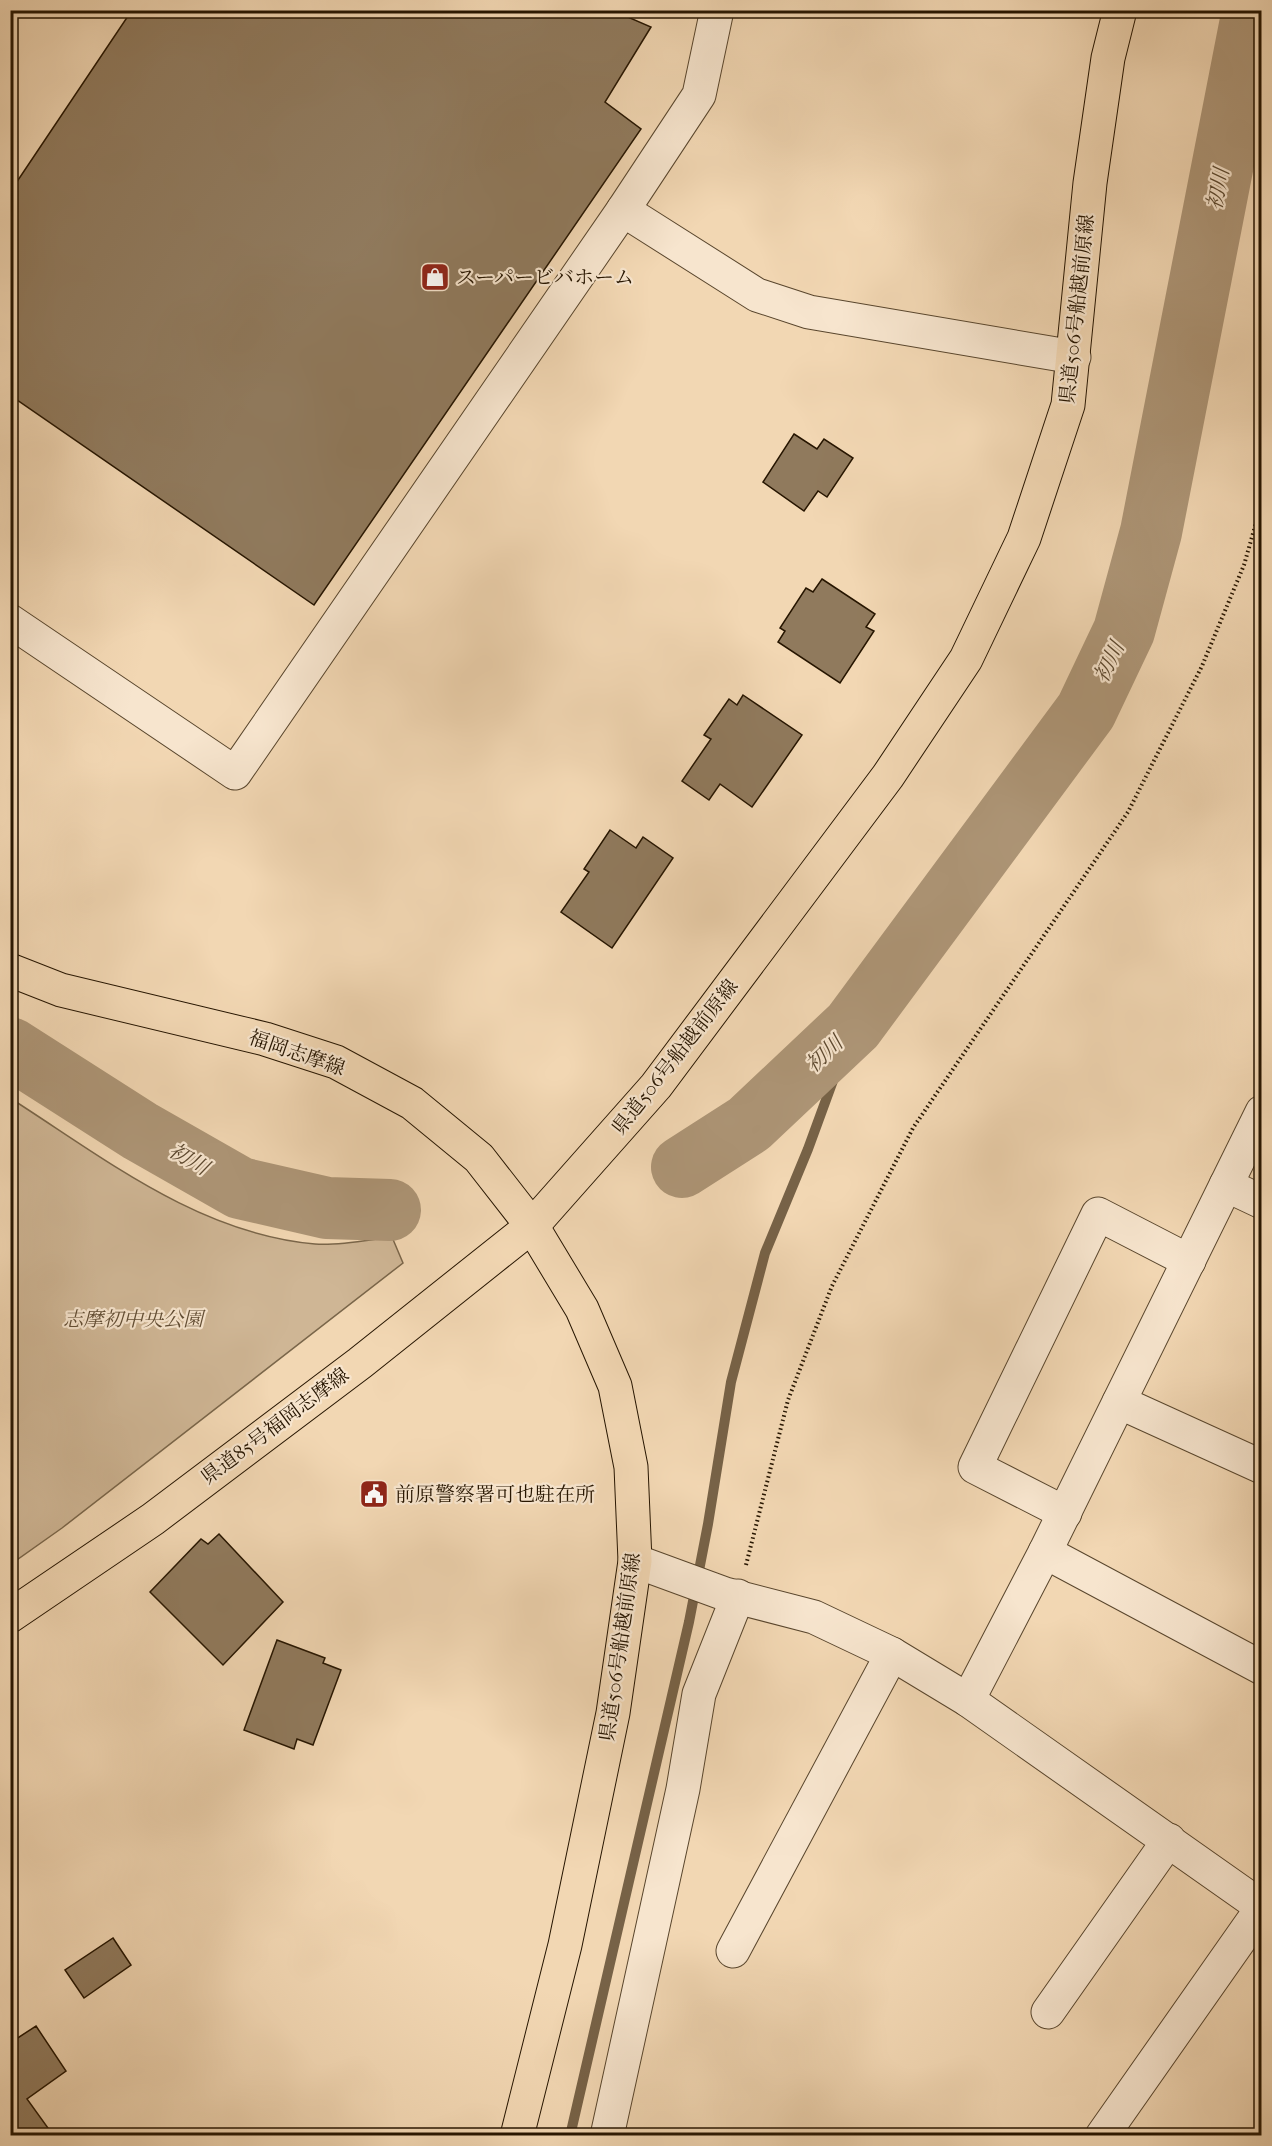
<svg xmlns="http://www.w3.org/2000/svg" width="1272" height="2146" font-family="'IM FELL French Canon','Noto Serif JP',serif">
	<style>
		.green { fill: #cfb695; stroke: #7a664a; stroke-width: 1.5 }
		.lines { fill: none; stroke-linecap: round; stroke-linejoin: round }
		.stream { stroke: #776247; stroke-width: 10 }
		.river { stroke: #ad9576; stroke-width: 62 }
		.building { fill: #907a5d; stroke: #261500; stroke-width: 1.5 }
		.minor-casing { stroke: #59462d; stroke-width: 35 }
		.major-casing { stroke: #261500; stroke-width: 35 }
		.path { stroke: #261500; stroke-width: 4; stroke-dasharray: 1.5 3; stroke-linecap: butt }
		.minor { stroke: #f7e5ce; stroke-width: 33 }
		.major { stroke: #f2d7b3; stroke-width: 33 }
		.labels { text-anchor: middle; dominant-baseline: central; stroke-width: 4.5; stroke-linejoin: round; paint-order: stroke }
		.poi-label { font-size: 20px; fill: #261500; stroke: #f7e5ce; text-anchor: start }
		.street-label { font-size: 20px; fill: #261500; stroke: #f7e5ce }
		.park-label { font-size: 20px; font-style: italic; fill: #614d34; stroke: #f7e5ce }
		.water-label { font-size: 21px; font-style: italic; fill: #5c482f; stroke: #f7e5ce }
	</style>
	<rect width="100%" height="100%" fill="#f2d7b3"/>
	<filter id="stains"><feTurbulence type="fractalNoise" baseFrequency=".00333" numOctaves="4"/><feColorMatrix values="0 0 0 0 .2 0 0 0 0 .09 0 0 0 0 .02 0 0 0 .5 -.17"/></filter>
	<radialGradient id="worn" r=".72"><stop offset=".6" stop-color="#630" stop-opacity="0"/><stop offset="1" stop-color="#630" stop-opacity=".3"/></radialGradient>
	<!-- green -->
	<path class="green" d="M10 1098C104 1158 199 1234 315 1244 339 1246 367 1240 392 1237L403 1263 62 1528 11 1564Z"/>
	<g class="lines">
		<!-- stream -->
		<polyline class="stream" points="570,2136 689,1622 708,1524 731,1382 765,1253 808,1149 853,1026"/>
		<!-- river -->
		<g class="river">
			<polyline points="10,1048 140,1131 240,1188 327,1208 390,1210"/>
			<polyline points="682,1167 749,1124 853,1026 1086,711 1124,631 1151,532 1253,10"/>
		</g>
	</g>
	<!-- building -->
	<g class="building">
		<polygon points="132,10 626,10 623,15 651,27 605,102 641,129 314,605 10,395 10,192"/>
		<polygon points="794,434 817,449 824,439 853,458 827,497 818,491 804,511 763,482"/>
		<polygon points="822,579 875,614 866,627 874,631 840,683 778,642 785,631 780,628 806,588 813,592"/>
		<polygon points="743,695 802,735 752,807 720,784 709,800 682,781 711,739 704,735 729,699 737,705"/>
		<polygon points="610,830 636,848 643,837 673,858 612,948 561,912 589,872 584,869"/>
		<polygon points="219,1534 283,1602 223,1665 150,1592 201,1539 208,1544"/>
		<polygon points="277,1640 325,1658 323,1663 341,1670 313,1745 297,1739 294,1749 244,1730"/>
		<polygon points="113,1938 131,1965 84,1998 65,1970"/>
		<polygon points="36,2026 66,2071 27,2099 48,2128 37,2136 10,2136 10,2043"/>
	</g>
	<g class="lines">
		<!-- minor casing -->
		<g class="minor-casing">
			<g id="minor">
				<polyline points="623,210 699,95 717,10"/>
				<polyline points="10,621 235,773 623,210 757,295 809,312 1074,357"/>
				<polyline points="1226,1185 1262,1202"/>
				<polyline points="1119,1402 1262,1467"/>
				<polyline points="1065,1513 975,1467 1098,1214 1189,1261"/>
				<polyline points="1045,1552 1262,1668"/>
				<polyline points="635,1561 725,1594 814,1617 892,1654 968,1700 1262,1907"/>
				<polyline points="968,1700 1045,1552 1262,1112"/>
				<polyline points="733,1951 892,1654"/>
				<polyline points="1048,2012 1169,1840"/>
				<polyline points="607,2136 683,1789 699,1694 738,1596"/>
				<polyline points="1102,2136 1262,1908"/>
			</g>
		</g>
		<!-- major casing -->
		<g class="major-casing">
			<g id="major">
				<polyline points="10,970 61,990 265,1039 336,1062 412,1103 479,1158 532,1226 582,1309 615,1386 631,1467 635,1561 613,1713 565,1945 517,2136"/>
				<polyline points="10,1616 153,1519 360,1363 532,1226 656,1086 888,776 966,659 1024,538 1068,405 1090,183 1108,58 1120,10"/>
			</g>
		</g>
		<!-- path -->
		<polyline class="path" points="746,1565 788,1400 832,1286 913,1128 1128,812 1202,666 1244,565 1262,502"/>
		<!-- minor -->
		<use href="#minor" class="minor"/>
		<!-- major -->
		<use href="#major" class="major"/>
	</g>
	<!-- icons -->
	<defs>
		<g id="shop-square" transform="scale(1.5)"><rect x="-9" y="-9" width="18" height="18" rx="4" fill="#8f2418" stroke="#f7e5ce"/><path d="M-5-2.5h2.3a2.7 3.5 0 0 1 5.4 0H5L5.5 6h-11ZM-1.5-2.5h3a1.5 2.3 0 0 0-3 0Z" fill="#fff"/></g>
		<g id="civic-square" transform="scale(1.5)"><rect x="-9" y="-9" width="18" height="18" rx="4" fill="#8f2418" stroke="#f7e5ce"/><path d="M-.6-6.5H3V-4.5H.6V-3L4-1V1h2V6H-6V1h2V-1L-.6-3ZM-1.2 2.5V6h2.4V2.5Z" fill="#fff"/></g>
	</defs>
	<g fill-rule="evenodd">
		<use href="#shop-square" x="435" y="277"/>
		<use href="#civic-square" x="374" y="1494"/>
	</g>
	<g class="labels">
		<!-- poi labels -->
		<g class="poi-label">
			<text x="456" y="277">スーパービバホーム</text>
			<text x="395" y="1494">前原警察署可也駐在所</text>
		</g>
		<!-- street labels -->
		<g class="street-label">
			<text transform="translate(1077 309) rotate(-84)">県道506号船越前原線</text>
			<text transform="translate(297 1053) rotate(19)">福岡志摩線</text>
			<text transform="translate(675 1057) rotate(-52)">県道506号船越前原線</text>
			<text transform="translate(275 1426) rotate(-37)">県道85号福岡志摩線</text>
			<text transform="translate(620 1647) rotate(-82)">県道506号船越前原線</text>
		</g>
		<!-- park labels -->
		<g class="park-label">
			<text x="133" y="1319">志摩初中央公園</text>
		</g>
		<!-- water labels -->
		<g class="water-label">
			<text transform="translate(1218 189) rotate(-79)">初川</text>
			<text transform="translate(1109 662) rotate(-64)">初川</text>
			<text transform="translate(824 1054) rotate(-43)">初川</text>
			<text transform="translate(189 1159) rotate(30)">初川</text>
		</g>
	</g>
	<!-- margin -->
	<rect width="1272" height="2146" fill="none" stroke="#f2d7b3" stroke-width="36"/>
	<rect x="12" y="12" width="1248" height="2122" fill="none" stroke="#261500" stroke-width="3"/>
	<rect x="18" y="18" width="1236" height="2110" fill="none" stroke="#261500" stroke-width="1.5"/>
	<rect width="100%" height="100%" filter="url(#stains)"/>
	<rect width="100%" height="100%" fill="url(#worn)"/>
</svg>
